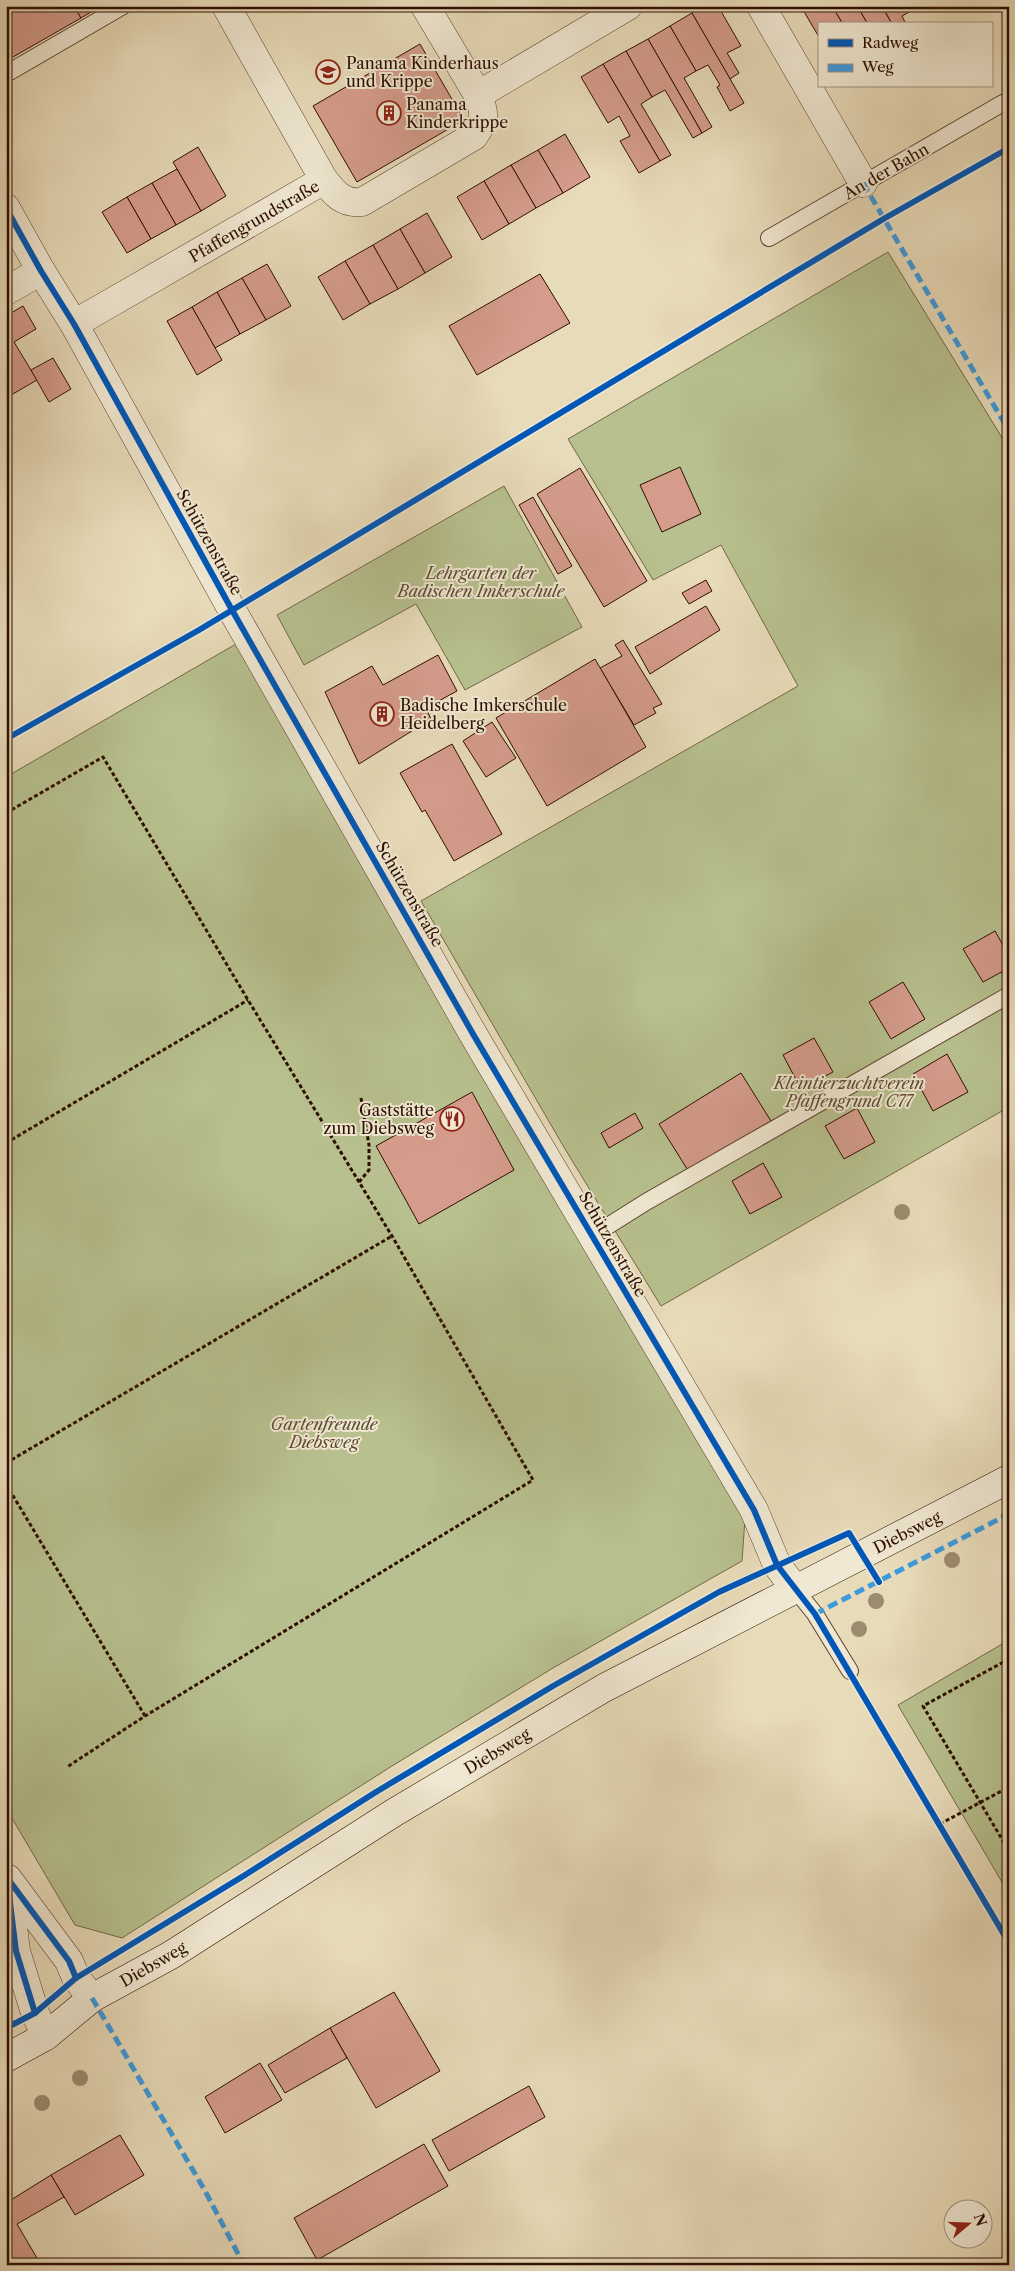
<svg xmlns="http://www.w3.org/2000/svg" width="1015" height="2271" font-family="'Libre Caslon Text',serif">
	<style>
		.green { fill: #b7c08e; stroke: #726747 }
		.building { fill: #d59c8c; stroke: #2d0e00 }
		.lines { fill: none; stroke-linecap: round; stroke-linejoin: round }
		.service-casing { stroke: #5c412e; stroke-width: 18 }
		.minor-casing { stroke: #5c412e; stroke-width: 29 }
		.secondary-casing { stroke: #2d0e00; stroke-width: 29 }
		.path { stroke: #2d0e00; stroke-width: 3; stroke-dasharray: 4 2.5; stroke-linecap: butt }
		.service { stroke: #f0e8d2; stroke-width: 16 }
		.minor { stroke: #f0e8d2; stroke-width: 28 }
		.secondary { stroke: #f0e8d2; stroke-width: 28 }
		.quiet { stroke: #3d9adc; stroke-width: 5; stroke-dasharray: 10 5; stroke-linecap: butt }
		.cycleway-casing { stroke: #f0e8d2; stroke-width: 9 }
		.cycleway { stroke: #0057b8; stroke-width: 6 }
		.tree { fill: #9c8c6f }
		.labels { text-anchor: middle; dominant-baseline: central; stroke-width: 4; stroke-linejoin: round; paint-order: stroke }
		.poi-label { font-size: 16px; fill: #2d0e00; stroke: #f0e8d2; text-anchor: start }
		.street-label { font-size: 16px; fill: #2d0e00; stroke: #f0e8d2 }
		.park-label { font-size: 16px; font-style: italic; fill: #5d4c32; stroke: #f0e8d2 }
	</style>
	<rect width="100%" height="100%" fill="#e8dbb9"/>
	<filter id="stains"><feTurbulence type="fractalNoise" baseFrequency=".004" numOctaves="4"/><feColorMatrix values="0 0 0 0 .2 0 0 0 0 .09 0 0 0 0 .02 0 0 0 .5 -.17"/></filter>
	<radialGradient id="worn" r=".72"><stop offset=".6" stop-color="#630" stop-opacity="0"/><stop offset="1" stop-color="#630" stop-opacity=".3"/></radialGradient>
	<!-- green -->
	<g class="green">
		<polygon points="888,252 1009,449 1009,1107 661,1306 565,1149 421,901 798,686 721,545 653,580 568,439"/>
		<polygon points="504,486 582,627 465,690 416,604 304,665 277,615"/>
		<polygon points="236,644 745,1519 742,1561 553,1668 392,1766 122,1938 75,1925 6,1808 6,777"/>
		<polygon points="1009,1640 1009,1894 898,1705"/>
	</g>
	<!-- building -->
	<g class="building">
		<polygon points="6,6 74,6 81,18 6,61"/>
		<polygon points="74,6 101,6 81,18"/>
		<polygon points="703,6 718,6 741,46 727,53 739,73 730,79 692,13"/>
		<polygon points="810,6 832,6 843,24 819,24 819,37 803,10"/>
		<polygon points="832,6 857,6 868,24 843,24"/>
		<polygon points="857,6 882,6 892,24 868,24"/>
		<polygon points="882,6 908,6 911,11 902,16 906,24 892,24"/>
		<polygon points="692,13 744,103 730,111 717,87 720,85 708,65 696,71 670,26"/>
		<polygon points="670,26 696,71 684,78 712,127 702,133 648,39"/>
		<polygon points="648,39 702,133 693,138 665,90 652,97 626,51"/>
		<polygon points="420,44 464,120 357,182 313,106"/>
		<polygon points="626,51 652,97 641,104 671,155 660,161 603,64"/>
		<polygon points="603,64 660,161 639,173 620,141 630,136 619,116 608,123 581,77"/>
		<polygon points="565,134 590,177 563,193 538,150"/>
		<polygon points="198,147 226,196 201,211 173,162"/>
		<polygon points="538,150 563,193 536,208 511,165"/>
		<polygon points="511,165 536,208 509,224 484,181"/>
		<polygon points="177,169 201,211 176,225 152,183"/>
		<polygon points="484,181 509,224 482,240 457,197"/>
		<polygon points="152,183 176,225 151,239 127,197"/>
		<polygon points="127,197 151,239 127,253 102,212"/>
		<polygon points="427,213 452,257 425,273 400,229"/>
		<polygon points="400,229 425,273 398,289 373,245"/>
		<polygon points="373,245 398,289 370,304 345,261"/>
		<polygon points="345,261 370,304 343,320 318,277"/>
		<polygon points="267,264 291,306 266,320 242,278"/>
		<polygon points="540,274 570,323 477,375 449,326"/>
		<polygon points="242,278 266,320 240,334 217,292"/>
		<polygon points="217,292 240,334 215,348 192,307"/>
		<polygon points="23,306 36,329 14,342 37,380 6,398 6,316"/>
		<polygon points="192,307 222,360 197,375 167,321"/>
		<polygon points="53,358 71,389 49,402 31,370"/>
		<polygon points="680,467 701,514 662,532 640,485"/>
		<polygon points="580,468 647,581 604,607 537,494"/>
		<polygon points="533,497 572,566 558,574 519,505"/>
		<polygon points="706,580 712,591 689,604 682,593"/>
		<polygon points="706,606 720,630 650,674 635,647"/>
		<polygon points="623,640 662,704 653,708 656,713 634,725 600,668 622,656 615,645"/>
		<polygon points="438,655 457,691 426,708 431,719 359,764 325,692 372,666 383,685"/>
		<polygon points="595,659 646,747 547,806 496,718"/>
		<polygon points="492,722 516,758 486,777 463,741"/>
		<polygon points="452,744 502,834 454,861 425,810 422,812 400,773"/>
		<polygon points="995,931 1009,956 1009,968 983,982 963,949"/>
		<polygon points="903,982 925,1019 891,1039 869,1002"/>
		<polygon points="814,1038 833,1072 801,1089 783,1055"/>
		<polygon points="947,1054 968,1092 933,1111 913,1074"/>
		<polygon points="741,1073 771,1121 689,1172 659,1124"/>
		<polygon points="472,1092 514,1170 419,1224 376,1146"/>
		<polygon points="857,1108 875,1142 844,1159 825,1126"/>
		<polygon points="635,1113 643,1128 609,1148 601,1133"/>
		<polygon points="763,1163 782,1197 750,1214 732,1181"/>
		<polygon points="394,1992 440,2071 376,2108 330,2028"/>
		<polygon points="330,2028 347,2058 285,2093 268,2065"/>
		<polygon points="260,2063 282,2100 225,2133 205,2097"/>
		<polygon points="529,2086 545,2117 449,2171 432,2140"/>
		<polygon points="120,2135 144,2175 75,2215 51,2175"/>
		<polygon points="424,2144 448,2186 317,2260 294,2218"/>
		<polygon points="51,2175 64,2197 17,2224 41,2265 6,2265 6,2203"/>
	</g>
	<g class="lines">
		<!-- service casing -->
		<g class="service-casing">
			<g id="service">
				<polyline points="6,74 123,6"/>
				<polyline points="769,238 1003,103"/>
				<polyline points="592,1236 646,1202 1009,995"/>
				<polyline points="795,1589 815,1614 850,1671"/>
			</g>
		</g>
		<!-- minor casing -->
		<g class="minor-casing">
			<g id="minor">
				<polyline points="226,6 324,180"/>
				<polyline points="425,6 478,95"/>
				<polyline points="761,6 863,183"/>
				<polyline points="6,208 41,271 74,324 232,610 473,1034 754,1510 777,1565 795,1589"/>
				<polyline points="6,291 41,271"/>
				<path d="M74 324 324 180C335 194 343 204 362 202L474 136C486 119 485 113 478 95L628 6"/>
				<polyline points="7,1878 16,1951 35,2013 46,2036"/>
				<polyline points="8,1879 69,1961 76,1978 92,1998"/>
			</g>
		</g>
		<!-- secondary casing -->
		<g class="secondary-casing">
			<polyline id="secondary" points="6,2058 46,2036 92,1998 171,1955 395,1812 604,1688 1009,1479"/>
		</g>
		<!-- path -->
		<g class="path">
			<polyline points="6,813 103,757 248,1000 392,1236 533,1480 145,1716 67,1767"/>
			<polyline points="6,1143 248,1000"/>
			<polyline points="359,1182 369,1170 369,1145 361,1098"/>
			<polyline points="6,1463 392,1236"/>
			<polyline points="6,1484 145,1716"/>
			<polyline points="1009,1659 923,1706 1009,1851"/>
			<polyline points="940,1824 1009,1787"/>
		</g>
		<!-- service -->
		<use href="#service" class="service"/>
		<!-- minor -->
		<use href="#minor" class="minor"/>
		<!-- secondary -->
		<use href="#secondary" class="secondary"/>
		<!-- quiet -->
		<g class="quiet">
			<polyline points="863,183 1009,431"/>
			<polyline points="815,1614 1009,1514"/>
			<polyline points="92,1998 204,2189 244,2265"/>
		</g>
		<!-- cycleway casing -->
		<g class="cycleway-casing">
			<g id="cycleway">
				<polyline points="6,208 41,271 74,324 232,610 473,1034 754,1510 777,1565 815,1614 1009,1943"/>
				<polyline points="6,739 199,630 885,218 1009,148"/>
				<polyline points="7,1878 16,1951 35,2013"/>
				<polyline points="8,1879 69,1961 76,1978"/>
				<polyline points="6,2028 35,2013 76,1978 245,1875 376,1792 553,1686 719,1592 849,1533 879,1582"/>
			</g>
		</g>
		<!-- cycleway -->
		<use href="#cycleway" class="cycleway"/>
	</g>
	<!-- trees -->
	<g class="tree">
		<circle cx="902" cy="1212" r="8"/>
		<circle cx="952" cy="1560" r="8"/>
		<circle cx="876" cy="1601" r="8"/>
		<circle cx="859" cy="1629" r="8"/>
		<circle cx="80" cy="2078" r="8"/>
		<circle cx="42" cy="2103" r="8"/>
	</g>
	<!-- icons -->
	<defs>
		<g id="school-ring" transform="scale(1.25)"><circle r="9.5" fill="#f0e8d2" stroke="#8f2418" stroke-width="1.5"/><path d="M0-5L7-2L0 1L-7-2ZM-4 1L0 2.5L4 1V4Q0 6-4 4Z" fill="#8f2418"/></g>
		<g id="building-ring" transform="scale(1.25)"><circle r="9.5" fill="#f0e8d2" stroke="#8f2418" stroke-width="1.5"/><path d="M-4-6H4V6H1V3H-1V6H-4ZM-2.5-4.3h1.7v1.8h-1.7ZM.8-4.3h1.7v1.8H.8ZM-2.5-1h1.7V.8h-1.7ZM.8-1h1.7V.8H.8Z" fill="#8f2418"/></g>
		<g id="restaurant-ring" transform="scale(1.25)"><circle r="9.5" fill="#f0e8d2" stroke="#8f2418" stroke-width="1.5"/><path d="M-5-6h1v4h1v-4h1v4h1v-4h1v5L-1.5 .5V6h-2V.5L-5-1ZM5-6V6H3V1.5H1.5Q1.5-4 5-6Z" fill="#8f2418"/></g>
	</defs>
	<g fill-rule="evenodd">
		<use href="#school-ring" x="328" y="72"/>
		<use href="#building-ring" x="389" y="113"/>
		<use href="#building-ring" x="382" y="714"/>
		<use href="#restaurant-ring" x="452" y="1119"/>
	</g>
	<g class="labels">
		<!-- poi labels -->
		<g class="poi-label">
			<text x="346" y="63">Panama Kinderhaus<tspan x="346" dy="18">und Krippe</tspan></text>
			<text x="406" y="104">Panama<tspan x="406" dy="18">Kinderkrippe</tspan></text>
			<text x="400" y="705">Badische Imkerschule<tspan x="400" dy="18">Heidelberg</tspan></text>
			<text x="434" y="1110" text-anchor="end">Gaststätte<tspan x="434" dy="18">zum Diebsweg</tspan></text>
		</g>
		<!-- street labels -->
		<g class="street-label">
			<text transform="translate(886 171) rotate(-30)">An der Bahn</text>
			<text transform="translate(254 221) rotate(-30)">Pfaffengrundstraße</text>
			<text transform="translate(210 542) rotate(61)">Schützenstraße</text>
			<text transform="translate(410 894) rotate(60)">Schützenstraße</text>
			<text transform="translate(613 1244) rotate(60)">Schützenstraße</text>
			<text transform="translate(907 1532) rotate(-27)">Diebsweg</text>
			<text transform="translate(497 1751) rotate(-31)">Diebsweg</text>
			<text transform="translate(153 1964) rotate(-30)">Diebsweg</text>
		</g>
		<!-- park labels -->
		<g class="park-label">
			<text x="481" y="573">Lehrgarten der<tspan x="481" dy="18">Badischen Imkerschule</tspan></text>
			<text x="849" y="1083">Kleintierzuchtverein<tspan x="849" dy="18">Pfaffengrund C77</tspan></text>
			<text x="324" y="1424">Gartenfreunde<tspan x="324" dy="18">Diebsweg</tspan></text>
		</g>
	</g>
	<!-- margin -->
	<rect width="1015" height="2271" fill="none" stroke="#e8dbb9" stroke-width="25"/>
	<rect x="8" y="8" width="1000" height="2256" fill="none" stroke="#2d0e00" stroke-width="2.5"/>
	<rect x="12" y="12" width="990" height="2246" fill="none" stroke="#2d0e00"/>
	<!-- legend -->
	<rect x="818" y="22" width="175" height="65" fill="#f0e8d2" stroke="#a2917e"/>
	<rect x="828" y="39" width="25" height="8" fill="#0057b8" stroke="#a2917e"/>
	<text x="862" y="48" font-size="15" fill="#2d0e00">Radweg</text>
	<rect x="828" y="64" width="25" height="8" fill="#3d9adc" stroke="#a2917e"/>
	<text x="862" y="72" font-size="15" fill="#2d0e00">Weg</text>
	<!-- north arrow -->
	<g transform="translate(968 2224) rotate(71)"><circle r="24" fill="#f0e8d2" stroke="#a2917e"/>
	<path d="M0-4L9 19L0 12L-9 19Z" fill="#8f2418"/>
	<text y="-8" font-size="14" font-weight="bold" text-anchor="middle" fill="#2d0e00">N</text>
	</g>
	<rect width="100%" height="100%" filter="url(#stains)"/>
	<rect width="100%" height="100%" fill="url(#worn)"/>
</svg>
